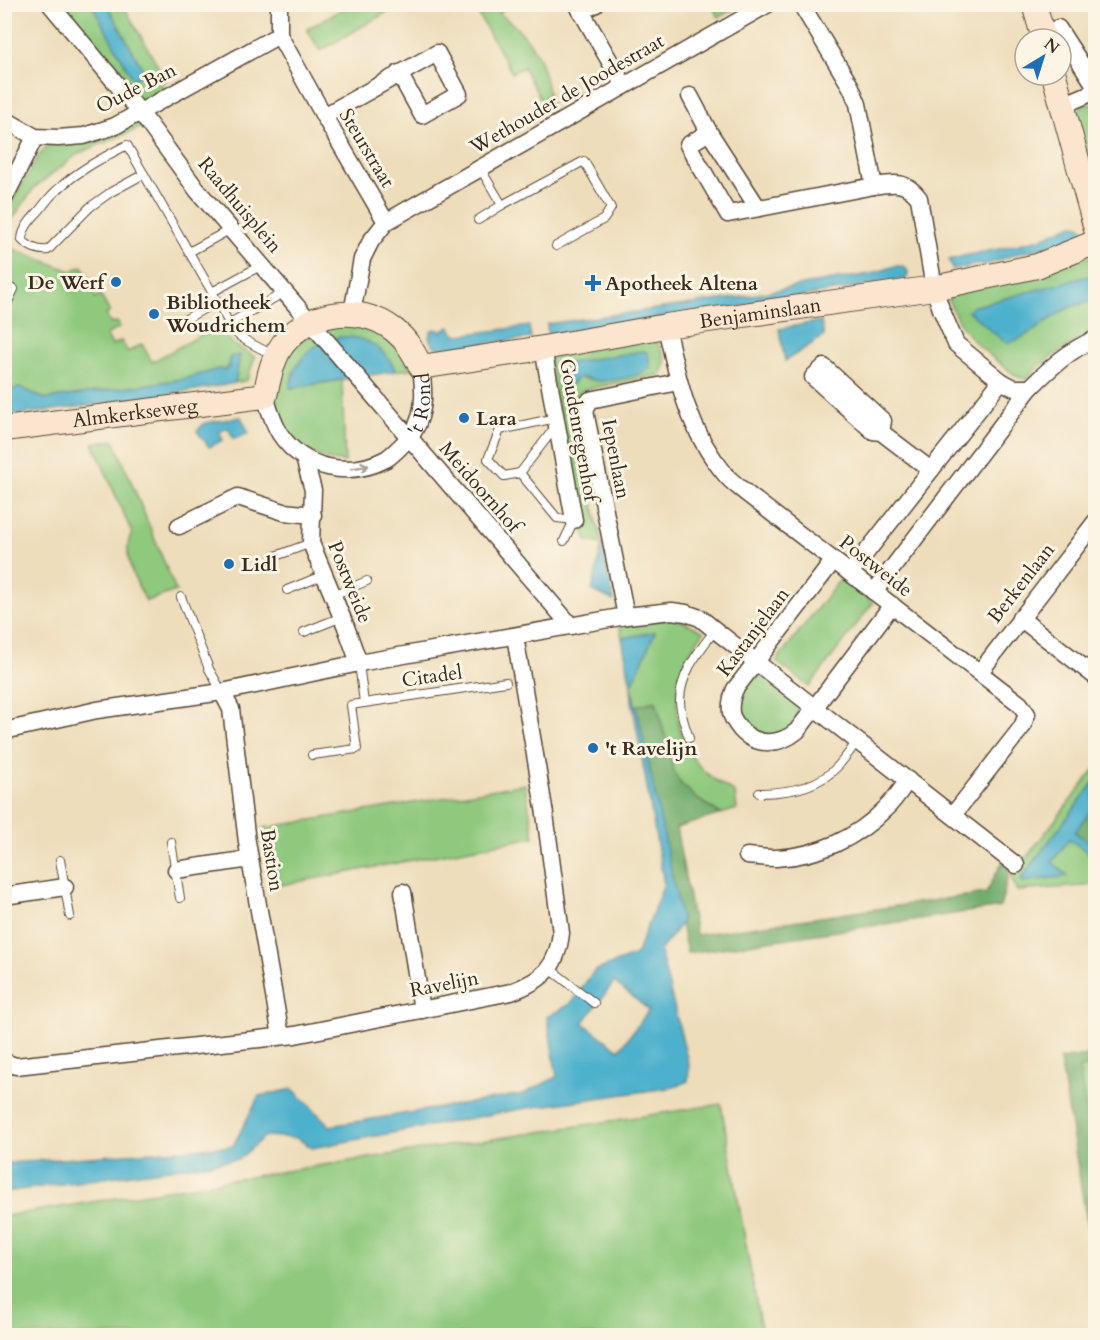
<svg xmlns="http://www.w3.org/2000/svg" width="1100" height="1340" font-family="Cardo,serif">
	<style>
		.green { fill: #8fc97e; stroke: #657a4e; stroke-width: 1.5; fill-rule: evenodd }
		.forest { fill: #73ad6d; stroke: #576c46; stroke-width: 1.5 }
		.water { fill: #4eb1cd; stroke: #446e76; stroke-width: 1.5; fill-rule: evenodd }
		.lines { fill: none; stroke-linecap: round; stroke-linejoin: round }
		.lane-casing { stroke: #564536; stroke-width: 10 }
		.street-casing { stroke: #564536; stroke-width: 19 }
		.secondary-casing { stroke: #564536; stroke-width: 26 }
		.lane { stroke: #fff; stroke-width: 8 }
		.street { stroke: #fff; stroke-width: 16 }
		.secondary { stroke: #fce5cf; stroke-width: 24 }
		.oneway { stroke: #a79f9a }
		.poi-dot { fill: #1f6fb2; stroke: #fcf5e5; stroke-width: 2 }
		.labels { text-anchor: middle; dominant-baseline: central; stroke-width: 6; stroke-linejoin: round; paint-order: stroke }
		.street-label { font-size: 20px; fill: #3b2a1e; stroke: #fcf5e5 }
		.poi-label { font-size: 20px; font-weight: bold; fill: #3b2a1e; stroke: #fcf5e5; text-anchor: start }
	</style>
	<rect width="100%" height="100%" fill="#fcf5e5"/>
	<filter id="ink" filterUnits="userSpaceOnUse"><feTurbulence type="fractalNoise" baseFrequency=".0167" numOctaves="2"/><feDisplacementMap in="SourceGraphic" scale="12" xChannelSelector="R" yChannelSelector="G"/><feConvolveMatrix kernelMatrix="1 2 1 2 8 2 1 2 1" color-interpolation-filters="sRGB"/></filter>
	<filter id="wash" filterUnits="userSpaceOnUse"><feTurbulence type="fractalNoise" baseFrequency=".008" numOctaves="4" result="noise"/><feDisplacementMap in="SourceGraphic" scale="24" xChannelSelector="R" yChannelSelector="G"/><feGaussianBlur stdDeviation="1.35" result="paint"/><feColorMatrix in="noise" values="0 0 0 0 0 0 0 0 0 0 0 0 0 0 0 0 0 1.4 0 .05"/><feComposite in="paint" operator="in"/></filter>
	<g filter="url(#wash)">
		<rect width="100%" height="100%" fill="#edb"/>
		<!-- green -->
		<g class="green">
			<polygon points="53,5 92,5 134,79 143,70 107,5 123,5 166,80 160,84 163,88 135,104"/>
			<polygon points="349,5 399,5 320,51 307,29"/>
			<path d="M473 5H509L499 13C517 27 533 41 541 64 547 79 548 95 552 111L548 113 523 67 512 73Z"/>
			<polygon points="711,5 734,5 736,8 719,17"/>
			<polygon points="1087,104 1095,105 1095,174 1086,152 1076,113 1083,106"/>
			<polygon points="136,121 142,127 79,153 34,188 5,230 5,216 11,203 38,157 48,145"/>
			<path d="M5 246 71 271 82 266 94 284 90 287 95 298 100 295 110 312 106 315 111 324 117 322 120 327 106 335 112 345 121 341 128 352 142 344 152 362 219 325 233 344 255 357 247 380 235 383 240 355 225 370 219 369 184 379 47 399C26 394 25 379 5 397Z"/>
			<path d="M1095 255V281L1088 276 1036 329C1047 321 1059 311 1073 306 1081 304 1088 303 1095 299V332C1071 345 1044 357 1027 379L1018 377C992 357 967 341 953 311 950 304 948 300 949 293Z"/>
			<path d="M357 323 391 339 411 369 396 371C386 351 370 339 347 337L293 372 291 388 342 380 345 462 326 459 308 451 293 439 282 423 276 405 275 396 289 350 319 327Z"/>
			<path d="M653 339C662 348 671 365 659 375L582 390 578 394 572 407 602 544 587 541 576 507 549 357ZM644 351 593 380 578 378 567 387 565 365 569 363Z"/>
			<path d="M114 440 176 591 146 601C136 582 120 554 132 533L93 443Z"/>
			<polygon points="841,578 873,603 809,687 776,661"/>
			<path d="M674 618 693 626 704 632C671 671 666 730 701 768 710 778 724 786 735 793L737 809 721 814 697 799 681 784 674 773 656 701 635 706 631 686 655 632 622 638 619 625Z"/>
			<polygon points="755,668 809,710 782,737 749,732 737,711 741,687"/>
			<polygon points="1095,769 1095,781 1021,879 1067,876 1052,862 1069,839 1095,857 1095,885 1017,891 1011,877"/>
			<polygon points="525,784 534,837 270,887 263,828"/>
			<polygon points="1095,1065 1095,1168 1079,1068"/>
			<polygon points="721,1104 762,1335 5,1335 5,1216 317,1166"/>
		</g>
		<!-- forest -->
		<g class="forest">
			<polygon points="656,701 674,773 681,784 697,799 721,814 676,828 696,935 986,893 1004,859 1011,865 1000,907 687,953 636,706"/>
			<polygon points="1092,808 1095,811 1095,847 1074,832"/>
			<polygon points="1095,1054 1095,1065 1079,1068 1095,1168 1095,1246 1091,1247 1060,1059"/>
		</g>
		<!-- water -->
		<g class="water">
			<polygon points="92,5 107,5 143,70 142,75 133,79"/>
			<polygon points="1076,225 1082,227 1084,234 1080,238 1019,253 988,264 973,265 964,268 952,269 949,260 964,256 1003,248 1040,239 1068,226"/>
			<path d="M895 266H903C908 270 910 273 906 279L750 305 548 335 547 324 743 297 808 284 871 274Z"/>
			<path d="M1088 276 1095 281V299L1094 300C1087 303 1079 304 1071 307 1054 313 1022 344 1005 342L968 311 972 307Z"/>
			<polygon points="821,321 824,336 785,361 779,329"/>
			<path d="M529 326 531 338 442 349C434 348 431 344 429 337L431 332 434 329 442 331 450 327 454 334 460 335Z"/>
			<path d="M339 337C365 335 384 348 396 371L290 388C294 360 312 342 339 337Z"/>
			<path d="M644 351 648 353 650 368C640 377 612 381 598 381 592 381 585 376 579 378 575 379 571 385 567 388L563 370 565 365 569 363Z"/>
			<path d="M240 355 235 383C159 397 82 407 5 416V398L14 389 20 387 40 397 48 399 184 379 219 369 225 370 229 367 230 357Z"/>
			<polygon points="241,417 249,433 234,439 228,428 219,432 223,440 209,447 197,431 205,423"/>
			<polygon points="602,544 614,601 592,590"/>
			<path d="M655 632 631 687 640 723 682 922 660 951 689 1066 688 1081 674 1087 520 1109 312 1148 297 1138 265 1136 239 1159 5 1192 4 1148 8 1163 233 1146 259 1096 293 1089 330 1126 523 1094 557 1077 547 1017 570 1004 594 971 636 955 664 884 632 701 631 686V685L622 638ZM614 982 649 1010 619 1050 583 1023Z"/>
			<polygon points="1095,781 1095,811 1092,809 1075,832 1095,847 1095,857 1069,839 1052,862 1068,876 1022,882 1021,879 1022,877"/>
		</g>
	</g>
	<g filter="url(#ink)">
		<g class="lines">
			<!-- lane casing -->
			<g class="lane-casing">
				<g id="lane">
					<polyline points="480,168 502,205 584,161 611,208 604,219 556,246"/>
					<path d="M144 174 111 192 90 207 48 250C39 251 29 247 22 240 22 229 31 219 38 212 44 205 49 197 56 191 77 171 102 158 127 145L212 292C219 304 228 324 236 333 242 340 264 350 273 355"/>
					<polyline points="478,220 502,205"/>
					<polyline points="189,252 231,229"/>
					<polyline points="212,292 262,265"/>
					<polyline points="4,310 14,289"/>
					<polyline points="230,323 285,292"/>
					<polyline points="177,324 218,301"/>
					<polyline points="556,418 500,430 488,459 504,476 520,473 557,518 574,520 564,541"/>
					<polyline points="520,473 556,426"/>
					<polyline points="273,557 311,543"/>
					<polyline points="287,590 324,575"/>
					<polyline points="333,595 367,581"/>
					<polyline points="181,597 209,669 222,692"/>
					<polyline points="304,632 342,617"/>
					<polyline points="364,703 506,682"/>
					<path d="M689 738C685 726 680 713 680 701 680 673 700 650 715 630"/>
					<polyline points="312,755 357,749 351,705 364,703 359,663"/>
					<path d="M759 793C787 793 818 788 838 766 845 758 852 749 858 740"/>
					<polyline points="171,842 180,898"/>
					<polyline points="60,860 70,916"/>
					<polyline points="549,968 594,1003"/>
				</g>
			</g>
			<!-- street casing -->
			<g class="street-casing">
				<g id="street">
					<polyline points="50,4 140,112 197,190 571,626"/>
					<polyline points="279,4 279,35 324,116 386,222 371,241 362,259 352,313"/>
					<polyline points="577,4 624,86"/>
					<polyline points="801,4 851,87 858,104 874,186"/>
					<polyline points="581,12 596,4"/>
					<polyline points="1058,28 1096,87"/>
					<polyline points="690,96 709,132 758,208"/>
					<polyline points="1063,105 1096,91"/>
					<polyline points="324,116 437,53 459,94 422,115 399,73"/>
					<polyline points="4,119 35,137 58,138 84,136 115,126 279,35"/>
					<path d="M709 132 688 145 728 214 874 186C894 183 905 180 919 198L934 288 941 309 956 344 1001 381 1014 388H1030"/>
					<polyline points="4,199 35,137"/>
					<polyline points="386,222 768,4"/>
					<path d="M666 326C678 381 688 430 725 474 730 481 739 487 746 493L1020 704 1027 714 1022 727 953 815"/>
					<polyline points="543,348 574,520"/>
					<path id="s1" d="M265 396C269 409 273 423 280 434 304 470 350 478 386 459 391 456 396 451 400 447 409 439 417 429 420 417 425 400 423 384 421 367"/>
					<polyline points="881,432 873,431 813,377 824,367 883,421 881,432 931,470"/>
					<polyline points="304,458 313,490 311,543 346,627 359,663"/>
					<polyline points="179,526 238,497 284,512 313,515"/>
					<path d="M834 560 735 689C732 696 730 705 731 713 732 719 737 725 741 730 757 747 780 745 797 731L892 605"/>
					<polyline points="850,573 1001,381"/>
					<path d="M874 592 1030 388C1049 369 1070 349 1096 339"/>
					<polyline points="626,616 585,411 590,400 678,382"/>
					<polyline points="1020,618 1096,677"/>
					<polyline points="980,672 1096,521"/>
					<polyline points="222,692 231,709 247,842 281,1036"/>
					<polyline points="4,731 97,710 222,692 359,663 626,616 672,611 686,613 700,618 715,630 1016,865"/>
					<path d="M747 856C757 857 766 858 776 858 817 856 856 839 885 809 894 801 901 790 908 780"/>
					<polyline points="176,870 250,859"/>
					<polyline points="403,892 422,1010"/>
					<polyline points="4,896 65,887"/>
					<path d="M4 1062 16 1066 295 1035 511 992C543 980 557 968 561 933L545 814 515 636"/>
				</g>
			</g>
			<!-- secondary casing -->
			<g class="secondary-casing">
				<g id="secondary">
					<polyline points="1034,4 1044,39"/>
					<polyline points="1054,75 1096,229"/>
					<path id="s2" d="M4 429 265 396C268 381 271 365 278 352 301 311 359 302 394 330 407 340 414 353 421 367L543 348 666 326 934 288 1037 266 1096 242"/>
				</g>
			</g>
			<!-- lane -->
			<use href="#lane" class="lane"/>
			<!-- street -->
			<use href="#street" class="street"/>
			<!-- secondary -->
			<use href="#secondary" class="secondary"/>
		</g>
		<!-- one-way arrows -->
		<defs><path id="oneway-shaft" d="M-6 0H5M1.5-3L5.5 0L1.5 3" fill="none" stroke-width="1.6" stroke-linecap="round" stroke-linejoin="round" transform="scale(1.5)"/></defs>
		<use class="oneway" href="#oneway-shaft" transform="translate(360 467) rotate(-10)"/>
	</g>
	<!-- markers -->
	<g class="poi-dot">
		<circle cx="116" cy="282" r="6"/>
		<path d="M590 274h6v6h6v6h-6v6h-6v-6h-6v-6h6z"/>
		<circle cx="154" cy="314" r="6"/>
		<circle cx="464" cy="418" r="6"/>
		<circle cx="229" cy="564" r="6"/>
		<circle cx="593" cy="748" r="6"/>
	</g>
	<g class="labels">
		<!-- street labels -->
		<g class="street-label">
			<text transform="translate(136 88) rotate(-27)">Oude Ban</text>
			<text transform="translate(567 94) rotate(-30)">Wethouder de Joodestraat</text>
			<text transform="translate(367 148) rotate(59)">Steurstraat</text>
			<text transform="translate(240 205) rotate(50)">Raadhuisplein</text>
			<text stroke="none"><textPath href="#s2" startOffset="832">Benjaminslaan</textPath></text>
			<text stroke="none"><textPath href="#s1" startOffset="228">'t Rond</textPath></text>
			<text stroke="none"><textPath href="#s2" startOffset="132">Almkerkseweg</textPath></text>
			<text transform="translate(579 430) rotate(80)">Goudenregenhof</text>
			<text transform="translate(616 459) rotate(79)">Iepenlaan</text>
			<text transform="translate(480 487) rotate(49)">Meidoornhof</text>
			<text transform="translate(876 566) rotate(38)">Postweide</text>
			<text transform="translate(350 582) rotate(68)">Postweide</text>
			<text transform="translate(1021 583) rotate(-52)">Berkenlaan</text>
			<text transform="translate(753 632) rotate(-53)">Kastanjelaan</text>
			<text transform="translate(432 676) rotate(-8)">Citadel</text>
			<text transform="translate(272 860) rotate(81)">Bastion</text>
			<text transform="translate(444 984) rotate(-11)">Ravelijn</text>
		</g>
		<!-- poi labels -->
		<g class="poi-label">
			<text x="104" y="282" text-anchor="end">De Werf</text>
			<text x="605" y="283">Apotheek Altena</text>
			<text x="166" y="302">Bibliotheek<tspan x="166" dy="23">Woudrichem</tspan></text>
			<text x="476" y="418">Lara</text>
			<text x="241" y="564">Lidl</text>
			<text x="605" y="748">'t Ravelijn</text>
		</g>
	</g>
	<!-- margin -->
	<rect width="1100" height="1340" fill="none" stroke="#fcf5e5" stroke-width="24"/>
	<!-- north arrow -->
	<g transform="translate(1043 57) rotate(38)"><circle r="28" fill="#fcf5e5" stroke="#afa495" stroke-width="1.5"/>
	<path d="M0-4.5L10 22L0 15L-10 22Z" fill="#1f6fb2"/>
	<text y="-9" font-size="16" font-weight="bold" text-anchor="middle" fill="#3b2a1e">N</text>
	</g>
</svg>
